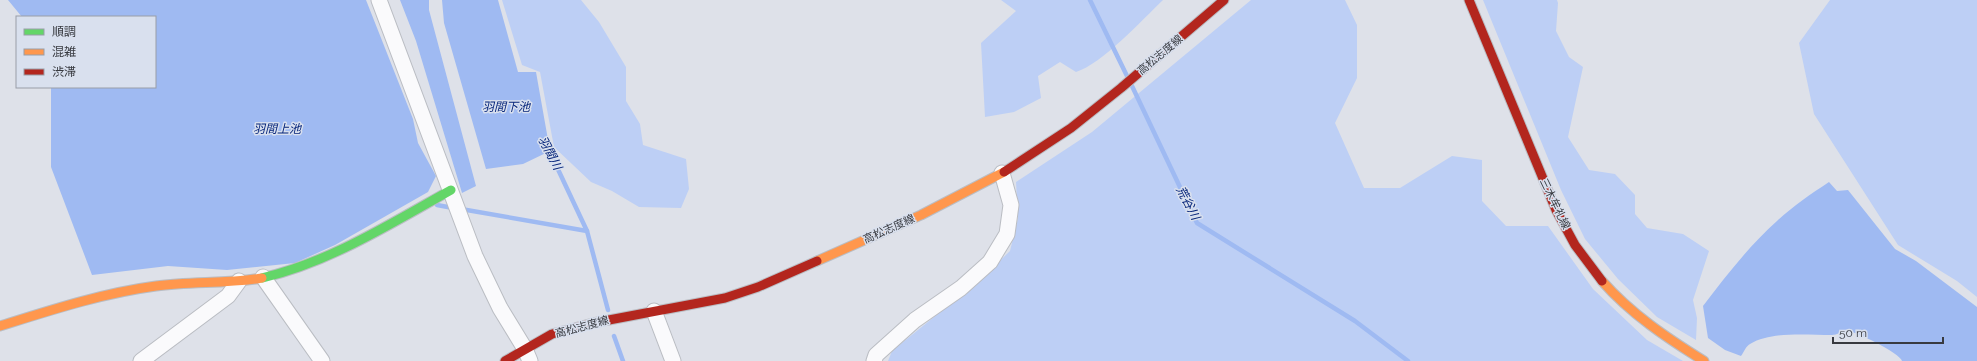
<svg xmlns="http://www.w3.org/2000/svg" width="1977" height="361" font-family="Raleway,'Noto Sans JP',sans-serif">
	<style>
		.green { fill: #bdcff5 }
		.water { fill: #9fbaf2 }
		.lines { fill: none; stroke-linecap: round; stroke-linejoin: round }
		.stream { stroke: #9fbaf2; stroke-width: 4.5 }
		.street-casing { stroke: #babdc3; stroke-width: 17 }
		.fast-casing { stroke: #babdc3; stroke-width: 11 }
		.slow-casing { stroke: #babdc3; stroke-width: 11 }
		.jam-casing { stroke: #babdc3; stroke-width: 11 }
		.street { stroke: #fafafc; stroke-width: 15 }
		.fast { stroke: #63d668; stroke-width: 9 }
		.slow { stroke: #ff974d; stroke-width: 9 }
		.jam { stroke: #b3261e; stroke-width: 9 }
		.labels { text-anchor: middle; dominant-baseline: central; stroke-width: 3; stroke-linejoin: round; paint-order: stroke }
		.street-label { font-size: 11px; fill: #383a40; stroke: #d9e0ee }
		.water-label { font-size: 12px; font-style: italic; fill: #05247a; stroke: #d9e0ee }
	</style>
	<rect width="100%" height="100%" fill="#dee1e9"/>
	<!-- green -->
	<g class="green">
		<polygon points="502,0 581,0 599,22 626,67 626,101 640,124 643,145 686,159 689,189 681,208 639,207 612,191 591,182 554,147 540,72 522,65"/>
		<path d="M1001 0H1163C1142 20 1102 64 1076 72L1060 62 1038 76 1041 98 1014 112 985 117 981 43 1016 11Z"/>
		<polygon points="1251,0 1345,0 1357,25 1357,78 1335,123 1364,188 1400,188 1452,156 1482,160 1482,201 1506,226 1548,226 1593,289 1647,340 1683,361 888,361 892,351 981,279 1010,251 1018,218 1016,182 1092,132"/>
		<polygon points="1483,0 1557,0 1558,3 1556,31 1569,57 1583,67 1568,137 1589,170 1615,174 1635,195 1635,214 1647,228 1683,234 1709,251 1693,300 1697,318 1696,340 1657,317 1618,279 1585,239 1561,190"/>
		<polygon points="1830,0 1977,0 1977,297 1957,281 1898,245 1814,114 1799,43"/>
	</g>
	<!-- water -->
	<g class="water">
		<polygon points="8,0 366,0 413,119 418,143 436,176 428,192 335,245 295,263 227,270 168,266 92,275 51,167 51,87 155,87 155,17 22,17"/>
		<polygon points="400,0 429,0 429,10 476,186 462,193 416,41"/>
		<polygon points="442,0 498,0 518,72 536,72 550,151 523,164 486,169 444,23"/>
		<path d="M1829 182 1837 191 1848 190 1895 249 1916 261 1977 307V361H1902C1900 353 1855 331 1847 331 1842 331 1837 335 1832 335 1807 335 1772 331 1750 344 1746 346 1744 352 1741 356L1725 350 1708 338 1703 306C1726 276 1749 246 1777 221 1793 206 1811 194 1829 182Z"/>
	</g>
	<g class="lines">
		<!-- stream -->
		<g class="stream">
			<polyline points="1090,0 1127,76"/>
			<polyline points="1132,86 1197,223 1355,321 1408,361"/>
			<polyline points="547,146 587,231 608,310"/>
			<polyline points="437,205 453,208"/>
			<polyline points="461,209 587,231"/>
			<polyline points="614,336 623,361"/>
		</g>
		<!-- street casing -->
		<g class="street-casing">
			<g id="street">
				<polyline points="379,0 475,256 500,308 525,349 530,361"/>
				<polyline points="263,277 322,361"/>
				<polyline points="654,311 673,361"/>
				<polyline points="141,361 228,296 239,281"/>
				<polyline points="874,361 876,355 915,320 961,288 990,262 1007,234 1011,205 1002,173"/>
			</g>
		</g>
		<!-- fast casing -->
		<g class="fast-casing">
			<path id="fast" d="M262 278C330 262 390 224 451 190"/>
		</g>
		<!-- slow casing -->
		<g class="slow-casing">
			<g id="slow">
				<polyline points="817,261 921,215 1004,172"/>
				<path d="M1602 281C1631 314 1667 338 1704 361"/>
				<path d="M0 326C51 310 103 293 156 286 191 281 227 284 262 278"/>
			</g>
		</g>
		<!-- jam casing -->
		<g class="jam-casing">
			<g id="jam">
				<polyline points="1469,0 1556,210 1575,245 1602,281"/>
				<polyline points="1004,172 1071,128 1121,88 1224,0"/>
				<polyline points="505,361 552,334 593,323 725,298 758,287 817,261"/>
			</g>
		</g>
		<!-- street -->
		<use href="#street" class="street"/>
		<!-- fast -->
		<use href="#fast" class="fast"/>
		<!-- slow -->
		<use href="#slow" class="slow"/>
		<!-- jam -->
		<use href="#jam" class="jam"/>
	</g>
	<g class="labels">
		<!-- street labels -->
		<g class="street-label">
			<text transform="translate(1160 55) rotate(-40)">高松志度線</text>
			<text transform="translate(1555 204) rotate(64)">三木牟礼線</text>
			<text transform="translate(889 229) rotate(-24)">高松志度線</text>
			<text transform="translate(582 327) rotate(-15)">高松志度線</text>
		</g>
		<!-- water labels -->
		<g class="water-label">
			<text x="506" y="107">羽間下池</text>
			<text x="277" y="129">羽間上池</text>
			<text transform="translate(550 153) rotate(62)">羽間川</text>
			<text transform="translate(1188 203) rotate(62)">荒谷川</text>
		</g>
	</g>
	<!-- legend -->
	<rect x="16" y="16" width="140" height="72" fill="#d9e0ee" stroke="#999ea8"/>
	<rect x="24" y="29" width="20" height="6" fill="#63d668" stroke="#999ea8"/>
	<text x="52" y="36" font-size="12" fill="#383a40">順調</text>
	<rect x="24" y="49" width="20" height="6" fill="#ff974d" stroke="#999ea8"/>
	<text x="52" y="56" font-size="12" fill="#383a40">混雑</text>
	<rect x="24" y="69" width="20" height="6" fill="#b3261e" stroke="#999ea8"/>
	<text x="52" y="76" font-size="12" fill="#383a40">渋滞</text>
	<!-- scale -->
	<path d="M1833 337v6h110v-6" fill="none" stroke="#383a40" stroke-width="2"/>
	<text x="1839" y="337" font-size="12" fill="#383a40" stroke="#d9e0ee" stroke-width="3" paint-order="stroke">50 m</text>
</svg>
